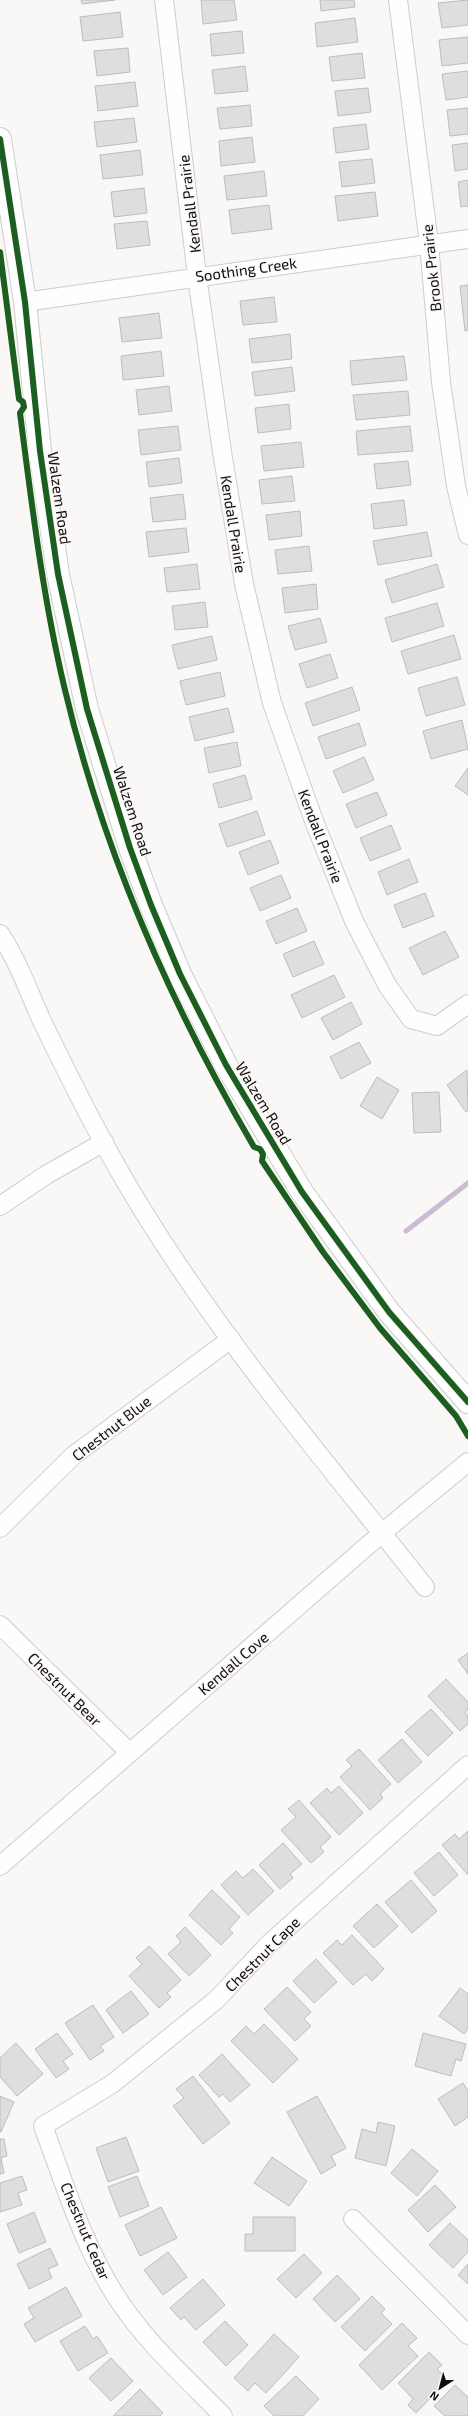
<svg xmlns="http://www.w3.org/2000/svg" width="468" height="2416" font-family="'Exo 2',sans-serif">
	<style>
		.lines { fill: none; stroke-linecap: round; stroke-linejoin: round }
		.stream { stroke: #cdbad5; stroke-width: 5 }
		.building { fill: #dfdddd; stroke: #bebcbc }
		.minor-casing { stroke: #cecccc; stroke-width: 20 }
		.tertiary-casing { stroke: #cecccc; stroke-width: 24 }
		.minor { stroke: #fefefe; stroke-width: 18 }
		.tertiary { stroke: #fefefe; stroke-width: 22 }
		.cycleway-casing { stroke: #fbf7f6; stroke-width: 8 }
		.cycleway { stroke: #1b5e20; stroke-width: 6 }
		.labels { text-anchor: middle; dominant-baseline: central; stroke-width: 3; stroke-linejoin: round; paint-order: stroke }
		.street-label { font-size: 15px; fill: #0f0e0e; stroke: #fbf7f6 }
	</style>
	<rect width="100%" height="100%" fill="#faf8f7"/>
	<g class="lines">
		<!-- stream -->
		<polyline class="stream" points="406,1231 468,1183"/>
	</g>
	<!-- building -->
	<g class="building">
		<polygon points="81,0 115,0 82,4"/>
		<polygon points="201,0 234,0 237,20 203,24"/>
		<polygon points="320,0 354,0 355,7 321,11"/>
		<polygon points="468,0 468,25 442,28 438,3"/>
		<polygon points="120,12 123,37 83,41 80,17"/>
		<polygon points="355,18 358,42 317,47 315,23"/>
		<polygon points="242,31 244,53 212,56 210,34"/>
		<polygon points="468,37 468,63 442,66 439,40"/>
		<polygon points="128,48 130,72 97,76 94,51"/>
		<polygon points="362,53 365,78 332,81 329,57"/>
		<polygon points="245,66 248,91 215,94 212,70"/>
		<polygon points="468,71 468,97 446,100 442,74"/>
		<polygon points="135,82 138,106 98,111 95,86"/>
		<polygon points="368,88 371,112 338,116 335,91"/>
		<polygon points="250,105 252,126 220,129 217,108"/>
		<polygon points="468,108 468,134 450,136 447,110"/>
		<polygon points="134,118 137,142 97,147 94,122"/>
		<polygon points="366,124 369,149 336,153 333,128"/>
		<polygon points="252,137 255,162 221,166 219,141"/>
		<polygon points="468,143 468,169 455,171 452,145"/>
		<polygon points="140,150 143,175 103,179 100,155"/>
		<polygon points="372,159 375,183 342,187 339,162"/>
		<polygon points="264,171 267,196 227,200 224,176"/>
		<polygon points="468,180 468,206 461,207 458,182"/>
		<polygon points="144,188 147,213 114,217 111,192"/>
		<polygon points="375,192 378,216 338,221 335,196"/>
		<polygon points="269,205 272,229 232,234 229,210"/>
		<polygon points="147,221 150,245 117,249 114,224"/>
		<polygon points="468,285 468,330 465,331 460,286"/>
		<polygon points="274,297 277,322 243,325 240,301"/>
		<polygon points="159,313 162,338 122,342 119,318"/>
		<polygon points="290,334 292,359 252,363 249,339"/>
		<polygon points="161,351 164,376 123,380 121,356"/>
		<polygon points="404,356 407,380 352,385 350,361"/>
		<polygon points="292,367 295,391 255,396 252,372"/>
		<polygon points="169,386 172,411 139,415 136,390"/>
		<polygon points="408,391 410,415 356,420 353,395"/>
		<polygon points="289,404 291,429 258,433 255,408"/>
		<polygon points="178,426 181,450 141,455 138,430"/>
		<polygon points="410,426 413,451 358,455 356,431"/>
		<polygon points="301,442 304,467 264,471 261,446"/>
		<polygon points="179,458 182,483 149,487 146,462"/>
		<polygon points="408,461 411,485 377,489 374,464"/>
		<polygon points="292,476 295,501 262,504 259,480"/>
		<polygon points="183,494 186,519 153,522 150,498"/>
		<polygon points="404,500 407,525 374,529 371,504"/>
		<polygon points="300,511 302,536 269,540 266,515"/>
		<polygon points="186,528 189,552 149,557 146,532"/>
		<polygon points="427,532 432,556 378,565 373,541"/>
		<polygon points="309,546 312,571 278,574 275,550"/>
		<polygon points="197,564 200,589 167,592 164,568"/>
		<polygon points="437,564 444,587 392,603 385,580"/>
		<polygon points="316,584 318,609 285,613 282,588"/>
		<polygon points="205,602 208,627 175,630 172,606"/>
		<polygon points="437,603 444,626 392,642 385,618"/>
		<polygon points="320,618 327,642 295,650 288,626"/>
		<polygon points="454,635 461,659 408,674 401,651"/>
		<polygon points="212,636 217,660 178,669 172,645"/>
		<polygon points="330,654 338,678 307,688 299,664"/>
		<polygon points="220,672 225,696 186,705 180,681"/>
		<polygon points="457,677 465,705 426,716 418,688"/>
		<polygon points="352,687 360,710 313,726 305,703"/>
		<polygon points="228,708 234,732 195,741 189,717"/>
		<polygon points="462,720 468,749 431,759 423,731"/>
		<polygon points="359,723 366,745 326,759 318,737"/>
		<polygon points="237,742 241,766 209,773 204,748"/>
		<polygon points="364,757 374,780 343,793 333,771"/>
		<polygon points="468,768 468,795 455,786"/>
		<polygon points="245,775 252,799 219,808 213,784"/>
		<polygon points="377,792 387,815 356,828 346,804"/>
		<polygon points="257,811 265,835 227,847 219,824"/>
		<polygon points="391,825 401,849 370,861 360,838"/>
		<polygon points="270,840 279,863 248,875 239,852"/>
		<polygon points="409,859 418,882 387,895 378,872"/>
		<polygon points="281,875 291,898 260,911 250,888"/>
		<polygon points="425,893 434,916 403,928 394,905"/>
		<polygon points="297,908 307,931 276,944 266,921"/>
		<polygon points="445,931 459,957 423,975 409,948"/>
		<polygon points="314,941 324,964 293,977 283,954"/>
		<polygon points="334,975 345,997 302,1018 291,995"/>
		<polygon points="351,1002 362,1024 333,1040 321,1018"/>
		<polygon points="359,1042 371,1063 341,1079 330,1057"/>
		<polygon points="467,1070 468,1110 466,1112 447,1085"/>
		<polygon points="377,1077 399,1090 382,1119 360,1106"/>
		<polygon points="439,1092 441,1132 414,1133 412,1093"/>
		<polygon points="468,1653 468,1674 458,1660"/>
		<polygon points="446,1679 468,1702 468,1709 465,1712 468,1716 468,1724 460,1731 428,1696"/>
		<polygon points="431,1709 453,1733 428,1756 405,1732"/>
		<polygon points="402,1739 422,1762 398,1783 378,1760"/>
		<polygon points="359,1749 391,1784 380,1794 383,1798 370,1810 340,1777 352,1766 346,1760"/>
		<polygon points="339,1786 363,1813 339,1835 310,1803 327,1788 331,1793"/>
		<polygon points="299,1800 331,1837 320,1847 324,1852 311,1863 281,1830 296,1817 288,1809"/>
		<polygon points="468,1831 468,1875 442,1845 455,1834 459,1839"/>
		<polygon points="283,1843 302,1864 290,1874 293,1878 280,1889 259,1865"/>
		<polygon points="439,1852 458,1875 434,1896 414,1873"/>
		<polygon points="253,1869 274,1891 248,1915 221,1885 236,1871 243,1878"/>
		<polygon points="411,1880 437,1911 412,1933 385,1902"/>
		<polygon points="212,1890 240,1917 229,1929 233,1933 221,1945 189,1915"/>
		<polygon points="377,1904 398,1926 374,1948 353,1926"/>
		<polygon points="185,1927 211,1955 189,1976 168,1954 181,1942 176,1936"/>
		<polygon points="352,1935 384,1969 372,1981 366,1974 353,1985 323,1953 337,1940 342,1945"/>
		<polygon points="149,1946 181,1980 167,1993 171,1997 159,2008 129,1976 142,1964 136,1958"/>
		<polygon points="316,1959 337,1982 314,2003 293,1981"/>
		<polygon points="287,1987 311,2012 304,2019 311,2026 295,2041 264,2009"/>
		<polygon points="460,1988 468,1994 468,2028 464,2034 439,2016"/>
		<polygon points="131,1991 149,2014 123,2033 106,2010"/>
		<polygon points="93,2005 114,2037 100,2046 104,2051 90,2060 65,2023"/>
		<polygon points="264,2024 298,2059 273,2083 231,2041 246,2026 254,2034"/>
		<polygon points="57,2033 73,2054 63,2061 69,2069 56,2078 35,2049"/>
		<polygon points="423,2033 466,2044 461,2061 456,2059 451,2076 415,2066"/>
		<polygon points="16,2043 43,2074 17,2096 0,2077 0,2058"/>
		<polygon points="222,2054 250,2085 230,2102 223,2094 219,2097 199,2075"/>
		<polygon points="193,2076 230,2123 203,2144 173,2106 184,2098 176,2089"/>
		<polygon points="463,2083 468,2091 468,2117 455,2126 438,2099"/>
		<polygon points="0,2096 14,2102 1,2132 0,2132"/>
		<polygon points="317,2096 346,2148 331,2156 336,2165 321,2174 287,2112"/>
		<polygon points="378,2122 395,2126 386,2166 355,2158 362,2129 376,2133"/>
		<polygon points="126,2137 139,2171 108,2182 96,2148"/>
		<polygon points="0,2139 4,2139 7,2156 1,2158 4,2173 0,2174"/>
		<polygon points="412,2149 438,2171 417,2196 391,2173"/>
		<polygon points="272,2157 307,2181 289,2206 254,2183"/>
		<polygon points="22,2176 27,2190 18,2193 22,2205 0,2212 0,2183"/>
		<polygon points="137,2176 149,2206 120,2217 108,2187"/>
		<polygon points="435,2185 456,2207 428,2232 408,2210"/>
		<polygon points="161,2207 177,2238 140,2256 125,2225"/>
		<polygon points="34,2212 46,2242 19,2253 7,2224"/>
		<polygon points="253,2217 295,2217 295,2251 245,2251 245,2234 253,2234"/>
		<polygon points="450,2223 468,2240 468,2252 453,2268 429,2245"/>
		<polygon points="50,2248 58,2265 48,2269 52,2278 29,2289 17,2264"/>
		<polygon points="168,2252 187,2277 163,2295 144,2270"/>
		<polygon points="304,2254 322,2273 296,2298 277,2279"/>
		<polygon points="468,2264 468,2284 458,2275"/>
		<polygon points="337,2275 360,2299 335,2322 313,2299"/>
		<polygon points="203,2279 225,2305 196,2330 184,2317 181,2320 170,2308"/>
		<polygon points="66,2287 82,2316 35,2342 24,2324 34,2318 28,2308"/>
		<polygon points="372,2296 385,2309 381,2313 392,2324 365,2351 341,2327"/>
		<polygon points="225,2321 248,2345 226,2366 203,2342"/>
		<polygon points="402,2323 417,2338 408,2346 418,2356 382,2390 359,2365"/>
		<polygon points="85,2326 93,2339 97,2336 108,2353 78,2371 60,2341"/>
		<polygon points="274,2334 299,2357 266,2393 255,2383 248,2391 234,2378"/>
		<polygon points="429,2352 442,2365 437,2369 448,2380 416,2413 408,2405 413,2399 398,2383"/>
		<polygon points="111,2358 133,2381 111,2401 89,2378"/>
		<polygon points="296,2376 319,2399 303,2416 274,2416 264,2406"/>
		<polygon points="455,2385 468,2397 468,2416 445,2416 434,2406"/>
		<polygon points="140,2389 163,2413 160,2416 113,2416"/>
	</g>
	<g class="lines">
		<!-- minor casing -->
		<g class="minor-casing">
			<g id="minor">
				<polyline points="164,0 197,276 222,452 244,584 272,703 314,821 354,921 387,985 411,1019 437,1026 468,1004"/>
				<polyline points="398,0 429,244 441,382 456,486 468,535"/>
				<polyline points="25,302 468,239"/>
				<path d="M0 934C18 961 28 990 41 1019 68 1075 96 1132 128 1186 213 1330 322 1457 425 1587"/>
				<polyline points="0,1206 46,1175 104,1142"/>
				<polyline points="0,1528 74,1455 231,1339"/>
				<polyline points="0,1625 130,1753"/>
				<polyline points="0,1866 382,1533 468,1462"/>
				<polyline points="353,2219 468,2335"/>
				<path d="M223 2416C185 2377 143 2340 114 2293 82 2242 64 2182 43 2126L112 2084 216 2000 269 1944 468 1765"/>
			</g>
		</g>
		<!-- tertiary casing -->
		<g class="tertiary-casing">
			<polyline id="tertiary" points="0,139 25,302 40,451 58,574 87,709 130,848 151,905 180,974 226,1065 302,1192 389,1312 468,1402"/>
		</g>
		<!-- minor -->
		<use href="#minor" class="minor"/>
		<!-- tertiary -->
		<use href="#tertiary" class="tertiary"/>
		<!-- cycleway casing -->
		<g class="cycleway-casing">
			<g id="cycleway">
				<polyline points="0,139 25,302 40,451 58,574 87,709 130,848 151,905 180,974 226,1065 302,1192 389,1312 468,1402"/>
				<path d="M0 252 19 399 23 402 24 407 20 413C32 506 43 599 65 690 103 851 171 1005 254 1147L260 1149 263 1154 262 1161 323 1252 380 1328 456 1416 468 1436"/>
			</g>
		</g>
		<!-- cycleway -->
		<use href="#cycleway" class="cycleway"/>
	</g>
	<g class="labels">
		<!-- street labels -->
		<g class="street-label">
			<text transform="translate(189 204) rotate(-97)">Kendall Prairie</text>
			<text transform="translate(431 268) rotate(-96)">Brook Prairie</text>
			<text transform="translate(246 269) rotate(-8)">Soothing Creek</text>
			<text transform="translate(60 498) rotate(82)">Walzem Road</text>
			<text transform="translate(234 524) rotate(81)">Kendall Prairie</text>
			<text transform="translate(133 811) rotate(72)">Walzem Road</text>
			<text transform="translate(321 836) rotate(69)">Kendall Prairie</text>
			<text transform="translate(264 1103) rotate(59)">Walzem Road</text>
			<text transform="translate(111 1428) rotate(-38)">Chestnut Blue</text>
			<text transform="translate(233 1663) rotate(-41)">Kendall Cove</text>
			<text transform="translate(65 1689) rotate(45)">Chestnut Bear</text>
			<text transform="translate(262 1954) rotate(-45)">Chestnut Cape</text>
			<text transform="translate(86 2231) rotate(67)">Chestnut Cedar</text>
		</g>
	</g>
	<!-- north arrow -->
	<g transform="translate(440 2388) rotate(216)" stroke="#fbf7f6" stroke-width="3" paint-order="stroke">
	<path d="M0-3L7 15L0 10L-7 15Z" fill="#0f0e0e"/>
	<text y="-6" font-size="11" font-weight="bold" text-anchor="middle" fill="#0f0e0e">N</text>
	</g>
</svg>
